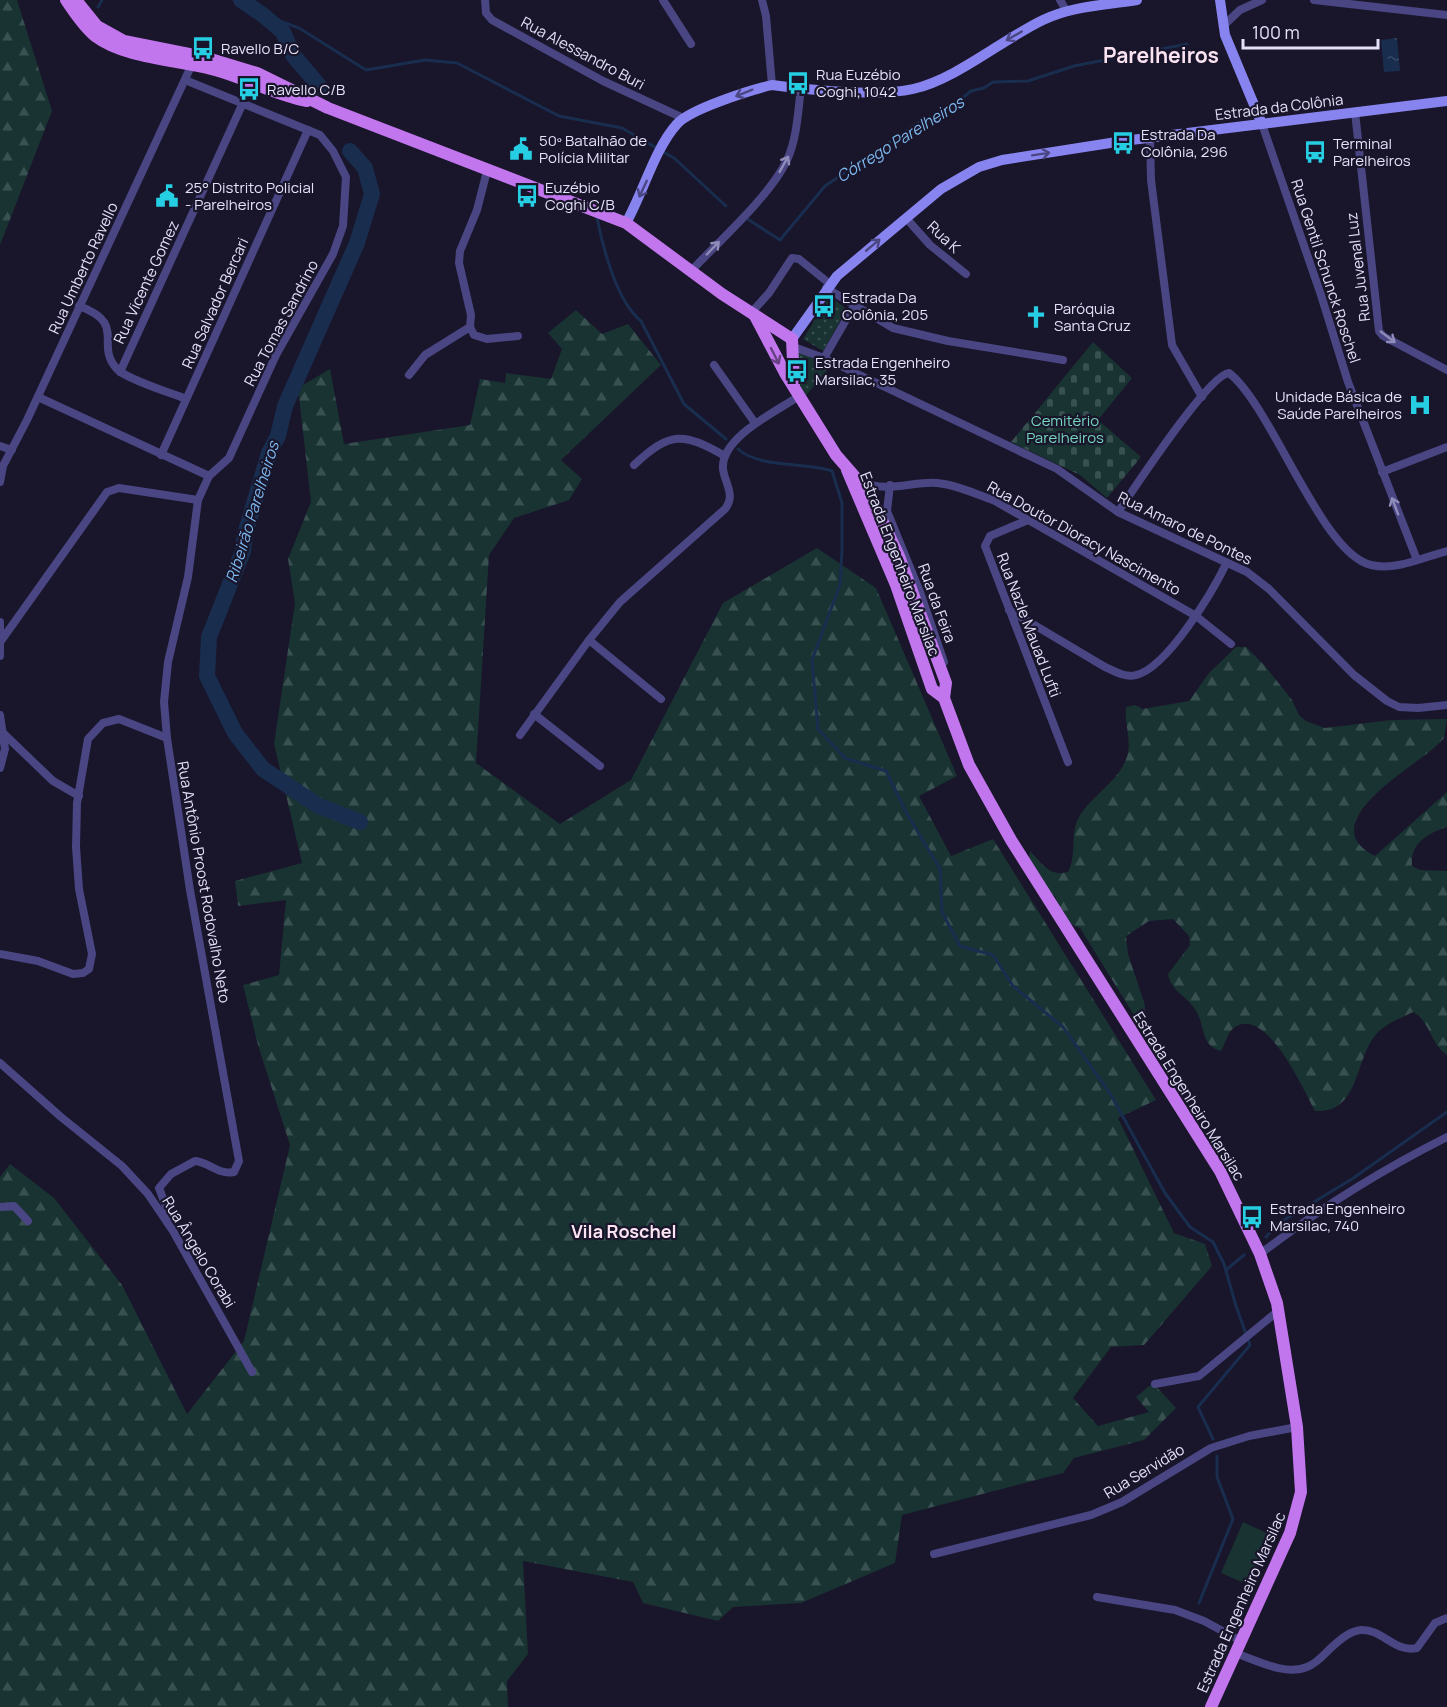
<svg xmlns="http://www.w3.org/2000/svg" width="1447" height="1707" font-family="Manrope,sans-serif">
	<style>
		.grass { fill: #183332 }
		.forest { fill: url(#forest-firs) }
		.cemetery { fill: url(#cemetery-stones) }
		.park { fill: url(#park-dots) }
		.water { fill: url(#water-ripples) }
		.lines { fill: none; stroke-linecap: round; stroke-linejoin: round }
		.stream { stroke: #192d4f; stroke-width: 3 }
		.river { stroke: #192d4f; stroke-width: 16 }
		.minor { stroke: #494683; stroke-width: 8 }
		.secondary { stroke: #8884ef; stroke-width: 10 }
		.primary { stroke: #c276ed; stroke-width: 12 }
		.oneway { stroke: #4b4783 }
		.oneway2 { stroke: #8f8cb9 }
		.oneway3 { stroke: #654182 }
		.labels { text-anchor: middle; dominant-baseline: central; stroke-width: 4.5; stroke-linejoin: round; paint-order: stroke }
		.poi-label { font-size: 15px; fill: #e4e1fb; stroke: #19152a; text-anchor: start }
		.street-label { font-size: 15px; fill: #e4e1fb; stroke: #19152a }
		.park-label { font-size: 15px; fill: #75d4bd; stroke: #19152a }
		.water-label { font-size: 16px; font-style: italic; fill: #7cb8ee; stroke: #19152a }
		.quarter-label { font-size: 18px; font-weight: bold; fill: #fbe3f2; stroke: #19152a }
		.district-label { font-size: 21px; font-weight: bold; fill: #fbe3f2; stroke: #19152a }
	</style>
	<defs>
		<pattern id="forest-firs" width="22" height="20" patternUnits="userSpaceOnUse" patternTransform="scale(1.5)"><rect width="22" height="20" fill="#183332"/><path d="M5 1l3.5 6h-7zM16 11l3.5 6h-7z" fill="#395051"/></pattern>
		<pattern id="cemetery-stones" width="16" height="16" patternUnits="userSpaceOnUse" patternTransform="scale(1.5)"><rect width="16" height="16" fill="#183332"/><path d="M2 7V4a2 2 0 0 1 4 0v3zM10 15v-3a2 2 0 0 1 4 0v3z" fill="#395051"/></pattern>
		<pattern id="park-dots" width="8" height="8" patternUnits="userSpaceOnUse" patternTransform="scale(1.5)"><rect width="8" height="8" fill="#183332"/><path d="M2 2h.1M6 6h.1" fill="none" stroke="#395051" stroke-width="1.8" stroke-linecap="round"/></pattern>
		<pattern id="water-ripples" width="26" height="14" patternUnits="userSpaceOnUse" patternTransform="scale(1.5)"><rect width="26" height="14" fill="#192d4f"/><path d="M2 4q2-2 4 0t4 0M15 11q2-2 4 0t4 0" fill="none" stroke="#3a4b69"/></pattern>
	</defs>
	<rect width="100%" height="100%" fill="#19152a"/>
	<!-- grass -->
	<polygon class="grass" points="1243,1522 1271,1535 1249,1585 1221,1573"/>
	<!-- forest -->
	<g class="forest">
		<polygon points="0,0 17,0 52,111 0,245"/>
		<polygon points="576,310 602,334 628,324 661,365 561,460 582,479 569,500 514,518 489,555 476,763 560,824 631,780 723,603 817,548 876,588 957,776 919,796 951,856 993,839 1156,1100 1118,1118 1174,1233 1205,1244 1212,1266 1144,1345 1111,1347 1073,1398 1098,1426 1149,1412 1136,1397 1153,1383 1176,1408 1144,1440 1074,1458 1063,1473 902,1515 895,1563 801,1603 733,1607 718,1621 643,1603 633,1582 523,1561 528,1654 507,1681 508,1707 0,1707 0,1177 10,1164 54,1198 122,1285 187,1414 244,1341 290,1145 258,1045 243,985 279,975 286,900 238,906 235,881 302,863 274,744 295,603 288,559 311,502 298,388 330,369 344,444 470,425 480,379 505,383 506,373 551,379 562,349 548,333"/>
		<path d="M1236 647H1246L1265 666 1292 700 1299 715 1306 721 1325 728 1391 720 1447 719 1444 738 1438 744C1417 766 1309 823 1375 856L1447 792V827C1428 833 1410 843 1412 866L1420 870 1447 871V1055C1430 1044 1431 1022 1413 1012 1400 1019 1383 1024 1374 1037 1355 1061 1359 1114 1315 1111 1304 1091 1267 1006 1235 1027 1227 1032 1226 1043 1221 1051 1199 1045 1206 1023 1194 1008 1185 995 1171 991 1168 974L1190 945 1189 936 1173 919 1149 921 1126 936 1128 954 1145 1005 1144 1014 1137 1020 1080 928C1065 923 1060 910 1055 896L1044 893 1029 860 1030 851C1042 863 1049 877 1068 872 1077 856 1070 835 1078 819 1091 794 1121 782 1128 753 1131 737 1124 722 1126 707L1135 705 1143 709 1189 701 1209 673Z"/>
	</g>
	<!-- cemetery -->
	<polygon class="cemetery" points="1093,342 1132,378 1098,420 1141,457 1107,498 1080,475 1011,442"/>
	<!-- park -->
	<g class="park">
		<polygon points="832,298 847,309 823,351 803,339 826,302"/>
		<polygon points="798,350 829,368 804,398 797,377"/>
	</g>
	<!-- water -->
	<polygon class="water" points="1397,38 1400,71 1384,72 1381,40"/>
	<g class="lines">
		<!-- stream -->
		<g class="stream">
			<polyline points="98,7 102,0"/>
			<polyline points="263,15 299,28 366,70 425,60 457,63 559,116 622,128 674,158 726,206"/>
			<path d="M597 218C603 248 617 302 641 321L684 404 726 439"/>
			<polyline points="746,218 780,240 825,186 921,121 948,110 971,91 984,88 993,82 1028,81 1074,66 1187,44"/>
			<path d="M738 449C759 468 804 462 832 471L842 503V550L840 585 812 660 818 729 845 758 886 771 907 814 940 869 942 912 960 946 993 955 1013 986 1063 1027 1111 1095 1165 1193 1190 1227 1213 1242 1224 1264 1236 1306 1250 1345 1198 1407 1213 1439"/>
			<polyline points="1266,1237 1279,1223 1352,1179 1447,1112"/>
			<polyline points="1226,1270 1244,1255"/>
			<polyline points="1199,1603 1233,1519 1217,1477 1217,1456"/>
		</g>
		<!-- river -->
		<g class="river">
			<polyline points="241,0 263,15 283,32 293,55 320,87"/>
			<polyline points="350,151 365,168 372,194 357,243 285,406 278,436 269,453 245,534 243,551 209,637 207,676 235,733 263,769 317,805 360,822"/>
		</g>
		<!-- minor -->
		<g class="minor">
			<polyline points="485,0 486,13 492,20 603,81 683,118"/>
			<polyline points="663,0 691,44"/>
			<polyline points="762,0 766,16 772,85"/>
			<polyline points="1060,0 1067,12"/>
			<polyline points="1314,0 1447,15"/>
			<polyline points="1223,26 1240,10 1262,0"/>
			<polyline points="1355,112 1379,331 1383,336 1447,370"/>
			<polyline points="1262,124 1321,295 1348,382 1417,560"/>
			<polyline points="1150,138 1151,180 1172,345 1202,397"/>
			<polyline points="487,171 477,210 460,251 459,263 471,315 470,327 474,335 487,339 518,336"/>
			<polyline points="906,218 930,245 966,274"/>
			<path d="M691 271C718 242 771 195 787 160 797 139 798 111 801 88"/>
			<polyline points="826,288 893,328 948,341 1063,360"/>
			<path d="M79 306C128 324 94 344 117 369 126 379 171 393 186 399"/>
			<polyline points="751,313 769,293 792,258 799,259 830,284"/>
			<polyline points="791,346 824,358 1057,469 1118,512 1247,572 1269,589 1354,675 1387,701 1399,707 1418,708 1447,705"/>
			<polyline points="824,358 854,306"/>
			<polyline points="714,365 755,423"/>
			<polyline points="120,372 242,105"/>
			<polyline points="409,375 425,355 470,327"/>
			<polyline points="38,397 209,476"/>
			<polyline points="0,446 12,450"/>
			<polyline points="161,455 308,130"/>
			<path d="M634 465C671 430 684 433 725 456"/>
			<polyline points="1382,472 1447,447"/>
			<path d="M863 481C883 494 914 481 937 483 957 485 976 494 995 501L1196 616 1231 644"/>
			<polyline points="0,482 3,466 27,420 193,62"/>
			<polyline points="890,485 887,511 920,592 944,662"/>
			<path d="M1118 512C1134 489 1208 375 1229 373 1272 406 1321 554 1371 565 1396 571 1424 557 1447 551"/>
			<polyline points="1028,520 990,536 985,546 1068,762"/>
			<path d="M1009 610 1105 667C1114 671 1125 678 1136 675 1167 668 1213 591 1226 564"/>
			<polyline points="0,622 0,656"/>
			<polyline points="589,640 661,699"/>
			<polyline points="1,641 107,492 119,488 198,500"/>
			<polyline points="534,714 600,766"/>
			<polyline points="0,715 5,749 0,768"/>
			<polyline points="3,733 53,781 79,796"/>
			<path d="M520 735 589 640 620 602 725 509C736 495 725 484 723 469 720 437 778 411 799 396"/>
			<polyline points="0,954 38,961 73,974 83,973 89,969 92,954 79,889 76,847 77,803 88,739 103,723 119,719 167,738"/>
			<polyline points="0,1063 61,1117 122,1166 148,1194 173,1231 252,1372"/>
			<polyline points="0,1207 14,1206 28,1221"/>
			<path d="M167 1221V1209L159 1188 171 1174 195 1161C209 1162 217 1175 234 1172L239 1161 190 890 167 738 164 702 168 662 188 577 198 500 209 476 229 458 276 355 333 254 343 226 346 177 333 151 320 135 185 80"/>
			<path d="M1260 1254C1319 1209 1381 1170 1447 1137"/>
			<polyline points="1155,1384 1199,1376 1278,1311"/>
			<polyline points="934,1554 1091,1515 1122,1502 1211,1448 1249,1436 1297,1427"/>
			<polyline points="1097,1597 1175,1610 1204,1621 1241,1641"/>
			<path d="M1235 1653C1256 1660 1285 1676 1307 1667 1318 1663 1325 1653 1333 1646 1341 1639 1350 1631 1361 1630 1383 1629 1394 1653 1417 1648L1435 1623 1447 1618"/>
		</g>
		<!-- secondary -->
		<g class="secondary">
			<polyline points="1220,0 1225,35 1262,124"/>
			<path d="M626 223C643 193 655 148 677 124 690 109 751 90 772 85 809 90 878 97 913 89 955 80 1003 39 1043 20 1071 6 1106 5 1137 0"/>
			<polyline points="792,339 837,276 941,189 979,167 1002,160 1123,141 1447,101"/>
		</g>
		<!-- primary -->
		<g class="primary">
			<path d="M66 0C74 12 83 26 95 36 124 58 176 60 211 69 244 77 274 95 307 101"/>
			<polyline points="76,0 97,26 124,41 204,57 257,73 328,108 626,223 722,294 792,339"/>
			<polyline points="755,316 785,373 836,455 869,493 899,556 946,683 944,698"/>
			<polyline points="792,339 794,384"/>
			<polyline points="847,470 896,585 932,689 944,698 969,765 1011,840 1220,1171 1260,1254 1277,1303 1297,1427 1301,1492 1290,1533 1211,1707"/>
		</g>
	</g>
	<!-- one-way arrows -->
	<defs><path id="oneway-shaft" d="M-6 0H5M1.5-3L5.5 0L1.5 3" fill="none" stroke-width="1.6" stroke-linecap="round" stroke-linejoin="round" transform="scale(1.5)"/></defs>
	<g class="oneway">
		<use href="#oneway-shaft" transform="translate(1014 36) rotate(150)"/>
		<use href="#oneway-shaft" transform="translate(744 93) rotate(158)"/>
		<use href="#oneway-shaft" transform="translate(1041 154) rotate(-9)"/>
		<use href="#oneway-shaft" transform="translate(643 189) rotate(115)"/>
		<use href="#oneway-shaft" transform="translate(873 245) rotate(-40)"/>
	</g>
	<g class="oneway2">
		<use href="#oneway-shaft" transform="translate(784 164) rotate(-61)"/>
		<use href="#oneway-shaft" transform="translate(713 248) rotate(-46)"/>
		<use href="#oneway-shaft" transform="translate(1388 337) rotate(37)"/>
		<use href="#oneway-shaft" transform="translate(1395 506) rotate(-111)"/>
	</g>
	<use class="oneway3" href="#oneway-shaft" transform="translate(775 356) rotate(63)"/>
	<!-- icons -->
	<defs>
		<g id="bus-bare" transform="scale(1.8)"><path d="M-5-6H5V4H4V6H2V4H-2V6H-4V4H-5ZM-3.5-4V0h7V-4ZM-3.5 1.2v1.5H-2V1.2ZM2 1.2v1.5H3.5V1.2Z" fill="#25cee3" stroke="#19152a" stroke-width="2.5" paint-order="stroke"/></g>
		<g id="civic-bare" transform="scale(1.8)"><path d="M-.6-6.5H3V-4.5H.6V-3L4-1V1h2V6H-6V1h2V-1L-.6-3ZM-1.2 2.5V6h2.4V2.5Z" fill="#25cee3" stroke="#19152a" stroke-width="2.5" paint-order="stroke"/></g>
		<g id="church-bare" transform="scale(1.8)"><path d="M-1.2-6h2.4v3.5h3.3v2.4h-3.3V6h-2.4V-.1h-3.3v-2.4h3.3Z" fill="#25cee3" stroke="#19152a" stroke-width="2.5" paint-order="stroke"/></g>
		<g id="hospital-bare" transform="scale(1.8)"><path d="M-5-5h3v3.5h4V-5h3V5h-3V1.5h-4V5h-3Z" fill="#25cee3" stroke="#19152a" stroke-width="2.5" paint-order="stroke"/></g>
	</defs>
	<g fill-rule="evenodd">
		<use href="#bus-bare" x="203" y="48"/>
		<use href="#bus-bare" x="798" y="83"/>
		<use href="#bus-bare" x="249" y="89"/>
		<use href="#bus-bare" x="1123" y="143"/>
		<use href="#civic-bare" x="521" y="149"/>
		<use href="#bus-bare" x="1315" y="152"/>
		<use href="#civic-bare" x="167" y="196"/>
		<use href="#bus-bare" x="527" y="196"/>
		<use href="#bus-bare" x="824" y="306"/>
		<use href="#church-bare" x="1036" y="317"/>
		<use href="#bus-bare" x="797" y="371"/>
		<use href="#hospital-bare" x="1420" y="405"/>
		<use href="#bus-bare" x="1252" y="1217"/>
	</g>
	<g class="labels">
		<!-- poi labels -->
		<g class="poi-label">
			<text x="221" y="48">Ravello B/C</text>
			<text x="816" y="74">Rua Euzébio<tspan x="816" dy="17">Coghi, 1042</tspan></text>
			<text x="267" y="89">Ravello C/B</text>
			<text x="1141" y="134">Estrada Da<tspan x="1141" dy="17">Colônia, 296</tspan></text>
			<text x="539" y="140">50º Batalhão de<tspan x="539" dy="17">Polícia Militar</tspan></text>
			<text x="1333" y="143">Terminal<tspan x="1333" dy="17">Parelheiros</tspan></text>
			<text x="185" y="187">25° Distrito Policial<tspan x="185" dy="17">- Parelheiros</tspan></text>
			<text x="545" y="187">Euzébio<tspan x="545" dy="17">Coghi C/B</tspan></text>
			<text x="842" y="297">Estrada Da<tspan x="842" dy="17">Colônia, 205</tspan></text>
			<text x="1054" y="308">Paróquia<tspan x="1054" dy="17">Santa Cruz</tspan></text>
			<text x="815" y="362">Estrada Engenheiro<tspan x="815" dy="17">Marsilac, 35</tspan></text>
			<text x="1402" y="396" text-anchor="end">Unidade Básica de<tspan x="1402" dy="17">Saúde Parelheiros</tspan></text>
			<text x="1270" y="1208">Estrada Engenheiro<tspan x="1270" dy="17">Marsilac, 740</tspan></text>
		</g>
		<!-- street labels -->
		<g class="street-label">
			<text transform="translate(583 53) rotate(28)">Rua Alessandro Buri</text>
			<text transform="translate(1279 107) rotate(-7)">Estrada da Colônia</text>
			<text transform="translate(944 237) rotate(43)">Rua K</text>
			<text transform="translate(1358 267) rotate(-97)">Rua Juvenal Luz</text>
			<text transform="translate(83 268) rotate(-65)">Rua Umberto Ravello</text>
			<text transform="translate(1326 271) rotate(72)">Rua Gentil Schunck Roschel</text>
			<text transform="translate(146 282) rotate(-65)">Rua Vicente Gomez</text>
			<text transform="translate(215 303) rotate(-66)">Rua Salvador Bercari</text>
			<text transform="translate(281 323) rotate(-62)">Rua Tomas Sandrino</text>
			<text transform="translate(1185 528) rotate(26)">Rua Amaro de Pontes</text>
			<text transform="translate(1084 538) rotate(29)">Rua Doutor Dioracy Nascimento</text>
			<text transform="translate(900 564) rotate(69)">Estrada Engenheiro Marsilac</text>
			<text transform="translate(937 603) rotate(70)">Rua da Feira</text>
			<text transform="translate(1029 625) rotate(69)">Rua Nazle Mauad Lufti</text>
			<text transform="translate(204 882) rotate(80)">Rua Antônio Proost Rodovalho Neto</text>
			<text transform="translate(1189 1096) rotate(58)">Estrada Engenheiro Marsilac</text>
			<text transform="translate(199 1252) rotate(59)">Rua Ângelo Corabi</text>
			<text transform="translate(1144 1471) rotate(-31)">Rua Servidão</text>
			<text transform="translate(1241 1602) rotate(-66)">Estrada Engenheiro Marsilac</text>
		</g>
		<!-- park labels -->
		<g class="park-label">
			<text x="1065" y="420">Cemitério<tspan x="1065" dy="17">Parelheiros</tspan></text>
		</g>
		<!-- water labels -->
		<g class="water-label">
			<text transform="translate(900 139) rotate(-32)">Córrego Parelheiros</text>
			<text transform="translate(252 512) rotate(-73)">Ribeirão Parelheiros</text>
		</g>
		<!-- quarter labels -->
		<g class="quarter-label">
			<text x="624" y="1231">Vila Roschel</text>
		</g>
		<!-- district labels -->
		<g class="district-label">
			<text x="1161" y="55">Parelheiros</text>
		</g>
	</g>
	<!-- scale -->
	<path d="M1243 39v9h135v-9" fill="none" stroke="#e4e1fb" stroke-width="3"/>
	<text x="1252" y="39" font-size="18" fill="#e4e1fb" stroke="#19152a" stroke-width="4.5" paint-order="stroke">100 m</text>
</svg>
